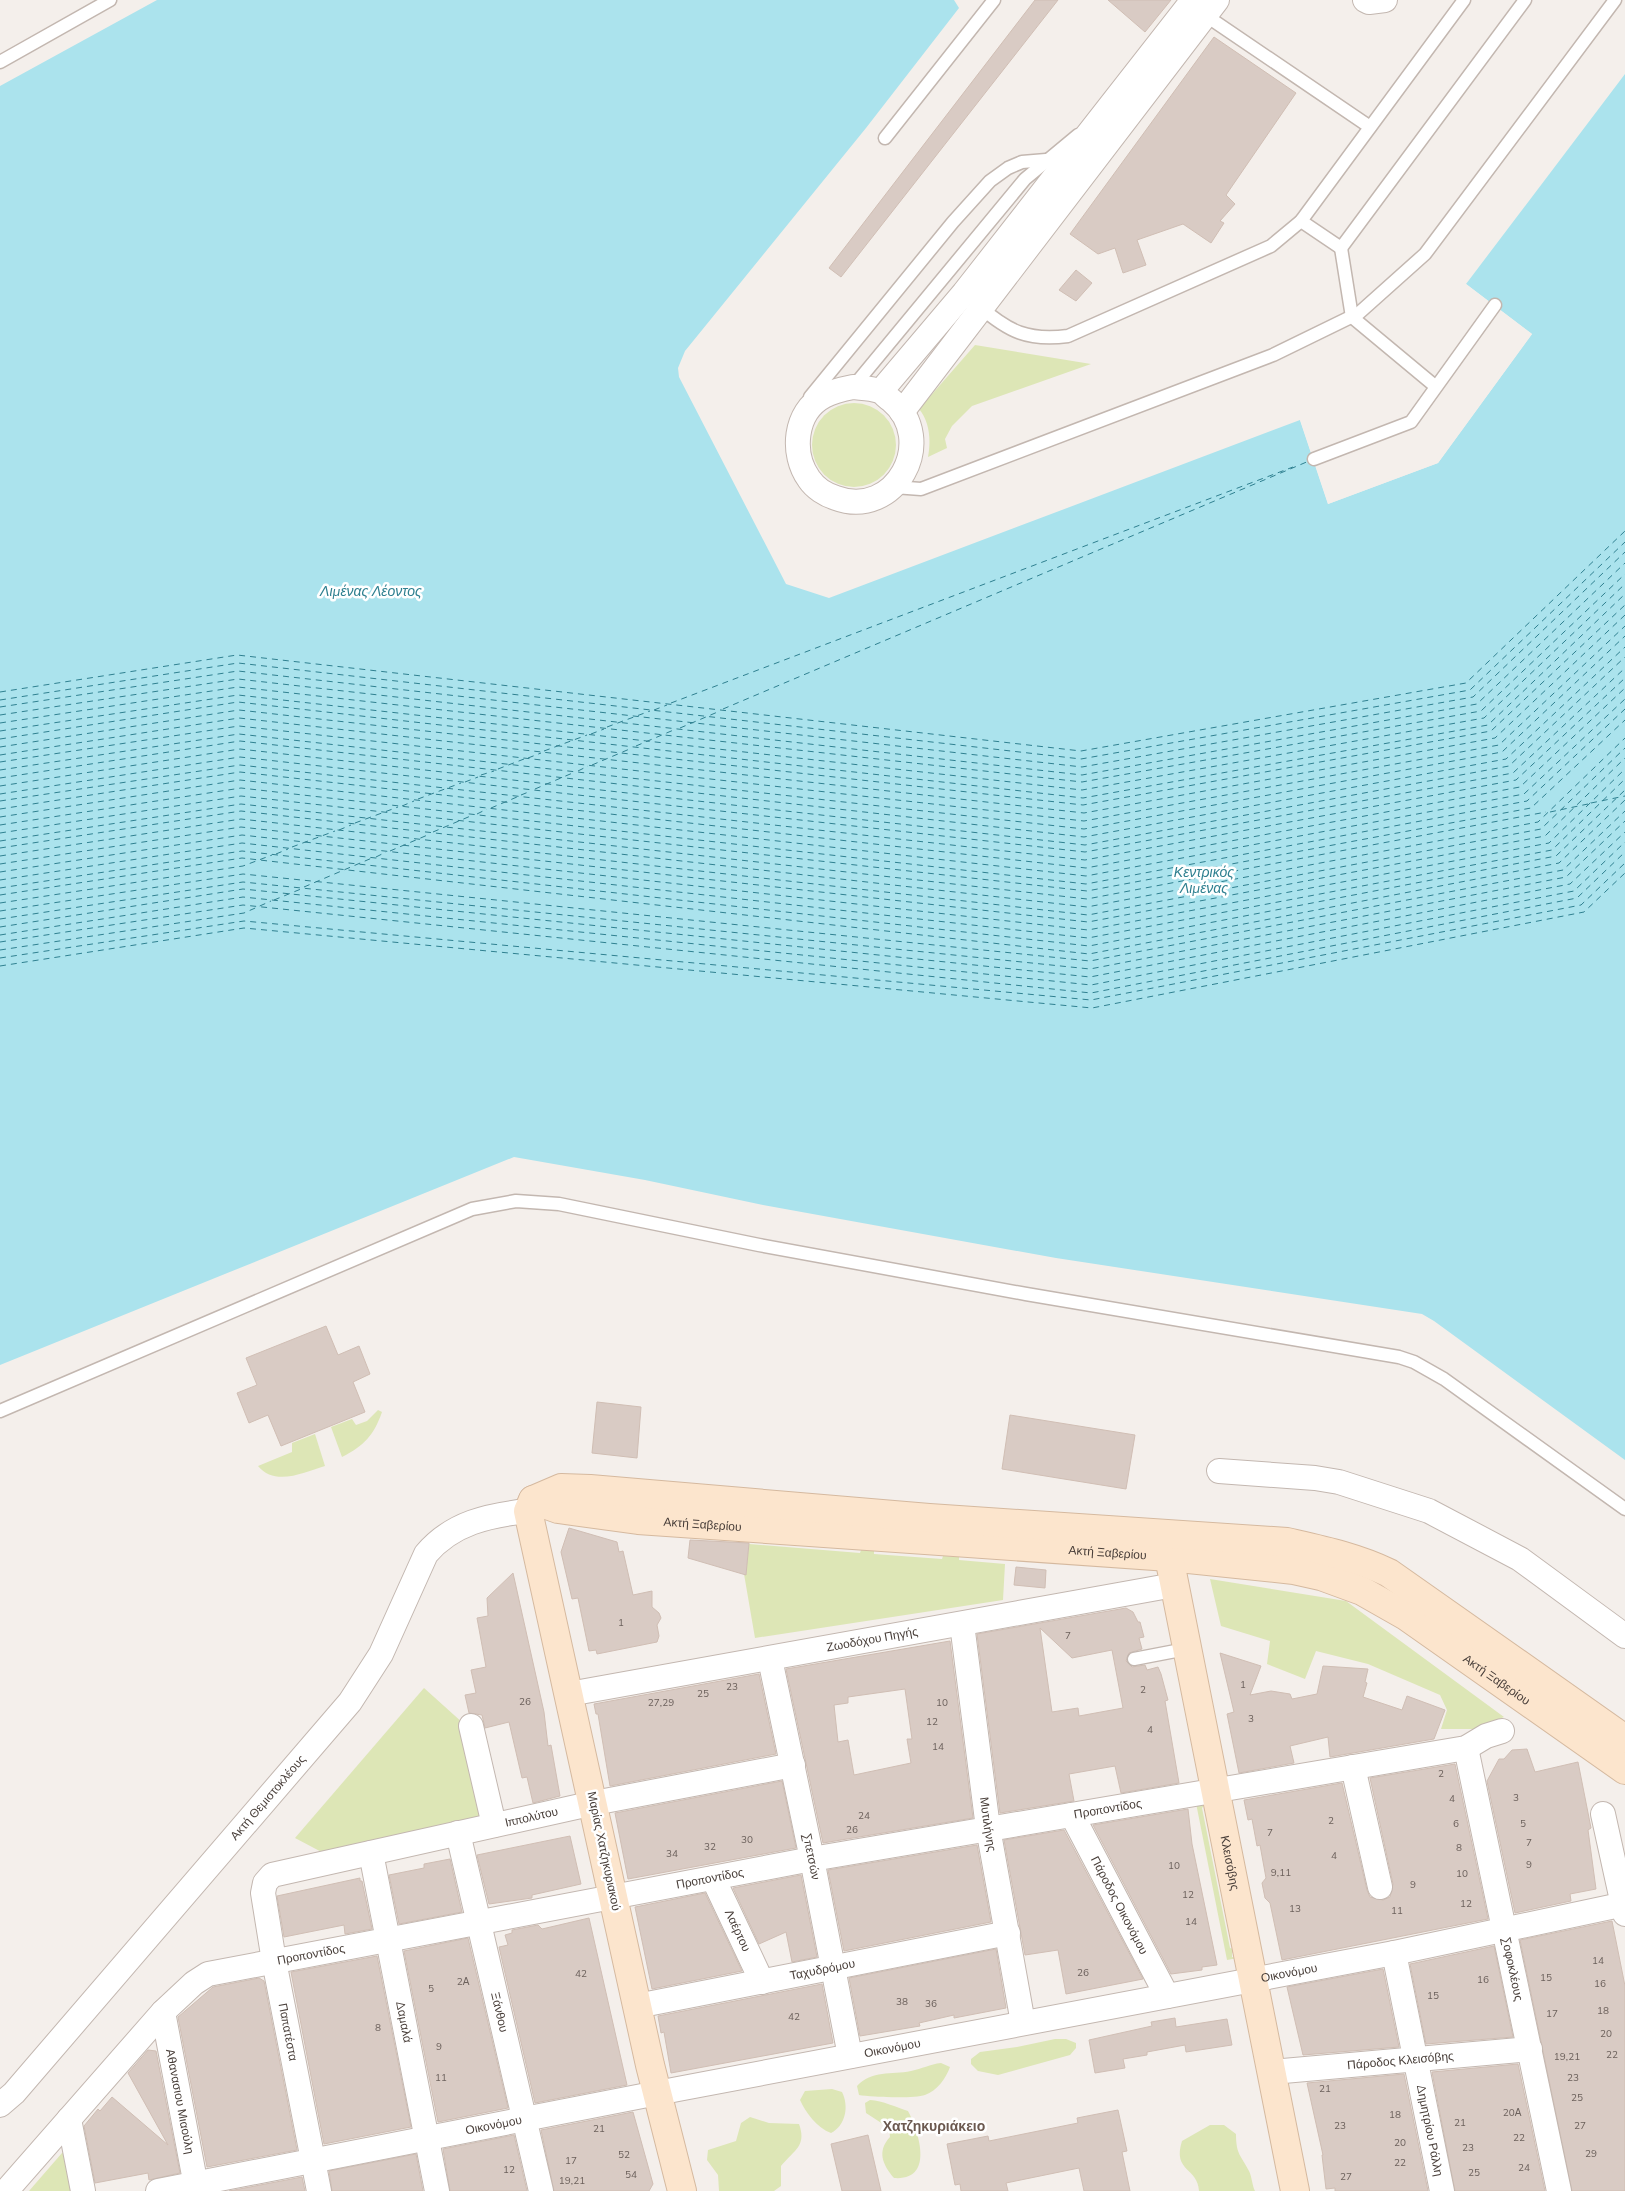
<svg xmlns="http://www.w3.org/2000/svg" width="1625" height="2191" font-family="'Nunito Sans',sans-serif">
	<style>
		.green { fill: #dde6b6 }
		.water { fill: #abe3ed }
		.pier { fill: #f4efeb }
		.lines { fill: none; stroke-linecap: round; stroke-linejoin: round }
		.ferry { stroke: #2f8090; stroke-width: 1; stroke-dasharray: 6 5; stroke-linecap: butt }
		.building { fill: #d9cbc4; stroke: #d0beb4; fill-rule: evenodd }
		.lane-casing { stroke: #c3b7b0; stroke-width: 15 }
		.street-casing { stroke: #c3b7b0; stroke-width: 26 }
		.secondary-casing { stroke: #d5b99f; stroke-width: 30 }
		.lane { stroke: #fff; stroke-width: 12 }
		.street { stroke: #fff; stroke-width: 24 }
		.secondary { stroke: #fce5cd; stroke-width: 28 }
		.labels { text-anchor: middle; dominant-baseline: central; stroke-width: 5; stroke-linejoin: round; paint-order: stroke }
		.number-label { font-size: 10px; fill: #6c615c }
		.street-label { font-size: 12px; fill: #483e39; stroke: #fff }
		.water-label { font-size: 14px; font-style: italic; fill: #2f8090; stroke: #fff }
		.neighbourhood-label { font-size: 14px; font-weight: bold; fill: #6b5950; stroke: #fff }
	</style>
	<rect width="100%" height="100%" fill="#f4efeb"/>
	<!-- green -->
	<g class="green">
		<path d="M975 345 1091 364 972 406 952 426 945 439 947 448 928 457C931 441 930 422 919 409Z"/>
		<circle cx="854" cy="445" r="42"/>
		<path d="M378 1410 382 1412C374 1435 364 1446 342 1457L331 1427 352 1419 356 1425 367 1421Z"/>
		<path d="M315 1434 325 1466C305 1472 275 1487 258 1466L292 1452V1443Z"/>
		<polygon points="749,1544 860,1553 861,1550 874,1551 874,1554 942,1559 943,1556 959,1557 959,1560 1005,1564 1003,1600 755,1638 744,1574 746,1572"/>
		<polygon points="1210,1579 1346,1601 1504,1717 1475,1729 1441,1729 1447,1710 1440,1695 1368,1664 1316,1651 1305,1679 1267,1664 1270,1641 1221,1626"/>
		<polygon points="424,1688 464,1724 486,1820 331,1857 295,1838"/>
		<polygon points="1195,1798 1205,1804 1202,1808 1230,1948 1236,1950 1232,1953 1232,1957 1238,1958 1227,1960"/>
		<polygon points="1055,2039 1066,2039 1076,2043 1076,2048 1070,2055 998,2075 978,2071 971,2064 971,2059 980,2052 1017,2047"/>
		<path d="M941 2063 950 2067C946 2078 937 2091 925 2095 914 2099 870 2097 859 2095L857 2086C872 2070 891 2075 911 2071 922 2069 930 2064 941 2063Z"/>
		<path d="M832 2089 842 2092C849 2106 846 2125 831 2133 817 2128 806 2113 800 2100L805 2091Z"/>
		<path d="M870 2100C883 2101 896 2107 908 2111 919 2132 935 2181 894 2178 882 2164 877 2151 890 2137L889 2128 866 2113 865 2103Z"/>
		<path d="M750 2117 769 2123 799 2124C807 2146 794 2150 781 2166V2186L774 2191H719L718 2175 707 2160 708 2150 736 2141 741 2123Z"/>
		<path d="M1210 2125H1224L1236 2134C1236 2155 1241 2155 1249 2171 1252 2177 1252 2185 1255 2191H1199C1198 2167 1172 2172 1182 2141Z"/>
		<polygon points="65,2151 71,2191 29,2191 62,2153"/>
	</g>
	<!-- water -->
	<polygon class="water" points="157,0 954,0 959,8 866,128 685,351 678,368 679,377 786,584 829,598 1300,420 1328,504 1438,463 1532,334 1466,284 1625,74 1625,1460 1434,1321 1422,1314 1056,1258 763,1205 645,1180 514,1157 0,1365 0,86"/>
	<!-- pier -->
	<polygon class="pier" points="1466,284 1532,334 1438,463 1328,504 1300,420 1302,418 1330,500 1436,461 1529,334 1465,286"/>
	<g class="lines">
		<!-- ferry -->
		<g class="ferry">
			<polyline points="0,692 237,655 1081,751 1466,683 1625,531"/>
			<polyline points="0,700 238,663 1081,759 1470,690 1625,542"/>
			<polyline points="671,703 1293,467"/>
			<polyline points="0,707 238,671 1082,767 1473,697 1625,552"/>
			<polyline points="723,709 1309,461"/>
			<polyline points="654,710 667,705"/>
			<polyline points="0,715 238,679 1082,775 1477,704 1625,563"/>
			<polyline points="0,723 238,687 1082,782 1481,711 1625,574"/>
			<polyline points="607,727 650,711"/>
			<polyline points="680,728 720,711"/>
			<polyline points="0,731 238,695 1082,790 1484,718 1625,584"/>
			<polyline points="591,734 604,729"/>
			<polyline points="0,739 238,702 1083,798 1488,725 1625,594"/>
			<polyline points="636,746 676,729"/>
			<polyline points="0,747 239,710 1083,805 1491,731 1625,605"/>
			<polyline points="544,751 587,735"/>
			<polyline points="0,755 239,718 1084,813 1495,738 1625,615"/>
			<polyline points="528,758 541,753"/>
			<polyline points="0,762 239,726 1084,821 1499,745 1625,626"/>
			<polyline points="592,765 632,748"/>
			<polyline points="498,769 524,759"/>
			<polyline points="0,770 239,734 1084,829 1502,752 1625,636"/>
			<polyline points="578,771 588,766"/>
			<polyline points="481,775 494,771"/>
			<polyline points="0,778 240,741 1084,837 1506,759 1625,647"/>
			<polyline points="465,782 478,777"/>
			<polyline points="0,786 240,749 1085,845 1509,766 1625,657"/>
			<polyline points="535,789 575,772"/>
			<polyline points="0,794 240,757 1085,852 1513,773 1625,668"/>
			<polyline points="521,795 531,791"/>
			<polyline points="418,799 461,783"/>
			<polyline points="0,801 240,765 1085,860 1516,780 1625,678"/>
			<polyline points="1591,803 1625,796"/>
			<polyline points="402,806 414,801"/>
			<polyline points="491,808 517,797"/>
			<polyline points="0,809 240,772 1086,868 1520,787 1625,688"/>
			<polyline points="1550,812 1588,804"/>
			<polyline points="477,814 487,809"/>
			<polyline points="0,817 240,780 1086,876 1524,794 1625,699"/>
			<polyline points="355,823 398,807"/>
			<polyline points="0,825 241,788 1086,884 1527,801 1625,709"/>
			<polyline points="339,830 351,825"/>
			<polyline points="433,832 473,815"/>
			<polyline points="0,833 241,796 1087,891 1531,808 1625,720"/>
			<polyline points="0,841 241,804 1087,899 1546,812"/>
			<polyline points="292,847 335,831"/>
			<polyline points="0,848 241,811 1087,907 1538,822 1625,738"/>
			<polyline points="390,851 430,834"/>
			<polyline points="276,854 288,849"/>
			<polyline points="0,856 241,819 1088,915 1541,829 1625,748"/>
			<polyline points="376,857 386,852"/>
			<polyline points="0,864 241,827 1088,922 1545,836 1625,758"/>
			<polyline points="0,872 242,835 1088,930 1549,843 1625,769"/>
			<polyline points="0,880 242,843 1088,938 1552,850 1625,779"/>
			<polyline points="304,887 372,858"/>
			<polyline points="0,888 242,851 1089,946 1556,856 1625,790"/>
			<polyline points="0,895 242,858 1089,954 1559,863 1625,800"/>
			<polyline points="274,900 301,889"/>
			<polyline points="0,903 243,866 272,855"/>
			<polyline points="0,911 243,874 1090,961 1563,870 1625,811"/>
			<polyline points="0,919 243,882 1090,969 1566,877 1625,821"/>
			<polyline points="0,927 243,889 1090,977 1570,884 1625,832"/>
			<polyline points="0,935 243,897 1091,985 1574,891 1625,842"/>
			<polyline points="0,942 243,905 1091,993 1577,898 1625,852"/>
			<polyline points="0,950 244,913 271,901"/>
			<polyline points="0,958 244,921 1091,1000 1581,905 1625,863"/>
			<polyline points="0,966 244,928 1092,1008 1584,912 1625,873"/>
		</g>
	</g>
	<!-- building -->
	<g class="building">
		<polygon points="1035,0 1058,0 841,277 829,268"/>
		<polygon points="1108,0 1171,0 1145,32"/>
		<polygon points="1214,37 1296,93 1226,195 1235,204 1220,221 1224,223 1211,243 1183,224 1137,240 1146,265 1123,273 1115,248 1098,254 1070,234"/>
		<polygon points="1076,270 1092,283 1076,301 1059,290"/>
		<polygon points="326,1326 338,1355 359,1346 370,1374 353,1382 365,1412 281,1446 268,1415 249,1423 237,1393 257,1385 246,1358"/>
		<polygon points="597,1402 641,1407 637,1458 592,1453"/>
		<polygon points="1010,1415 1135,1435 1126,1489 1002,1469"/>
		<polygon points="569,1528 617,1542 619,1552 623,1551 633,1595 652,1591 652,1607 659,1613 661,1618 657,1625 659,1636 657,1642 597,1654 596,1650 589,1651 578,1598 572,1599 561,1552"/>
		<polygon points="690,1540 749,1543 746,1575 688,1558"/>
		<polygon points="1016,1567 1046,1570 1045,1588 1014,1585"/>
		<polygon points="513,1573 544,1712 548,1746 551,1745 560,1796 533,1803 527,1777 522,1778 509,1722 485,1728 482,1715 469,1713 465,1695 476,1693 471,1670 486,1667 477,1618 488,1616 487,1598"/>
		<path d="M1126 1608 1133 1612 1138 1622H1140L1144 1637 1139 1638 1142 1649 1129 1653 1126 1661 1132 1667 1145 1665 1147 1670 1158 1667 1161 1674 1168 1700 1165 1701 1179 1783 1121 1793 1115 1766 1069 1774 1074 1801 1000 1813 977 1634ZM1040 1628 1072 1658 1112 1650 1123 1708 1079 1716 1078 1708 1052 1712Z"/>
		<path d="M950 1641 973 1818 823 1843 786 1669ZM905 1689 912 1739H907L911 1763 854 1775 848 1740 838 1742 834 1705 848 1703V1697Z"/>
		<polygon points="1220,1653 1261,1666 1250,1695 1271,1691 1290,1694 1292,1699 1317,1694 1323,1666 1368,1669 1365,1682 1367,1683 1363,1697 1402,1710 1407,1696 1445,1710 1434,1739 1330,1757 1328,1737 1290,1746 1294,1763 1239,1773 1227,1714 1234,1712"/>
		<polygon points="759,1674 776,1754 610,1786 598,1714 596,1714 594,1704"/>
		<polygon points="1527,1749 1535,1772 1578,1762 1591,1828 1588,1830 1596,1889 1570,1894 1571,1901 1515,1913 1487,1781 1499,1759 1504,1759 1512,1750"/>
		<polygon points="1455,1764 1488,1919 1282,1960 1270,1903 1265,1898 1262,1883 1266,1878 1260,1845 1257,1846 1252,1819 1248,1820 1244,1800 1342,1783 1367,1890 1370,1897 1383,1900 1390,1897 1393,1884 1370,1778"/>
		<polygon points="782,1781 796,1848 628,1879 615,1813"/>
		<polygon points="1188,1809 1192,1844 1217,1965 1202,1967 1202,1970 1171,1974 1093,1825"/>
		<polygon points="1064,1830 1143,1979 1066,1994 1058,1950 1025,1955 1004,1840"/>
		<polygon points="570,1836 581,1884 532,1895 532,1898 489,1904 477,1855"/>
		<polygon points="977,1845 991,1922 844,1951 828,1870"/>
		<polygon points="450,1859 462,1912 399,1924 389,1875 424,1868 424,1864"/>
		<polygon points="801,1875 817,1957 792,1962 786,1932 759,1944 733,1888"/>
		<polygon points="360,1878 360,1881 362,1881 372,1929 345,1934 344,1925 284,1937 277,1896"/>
		<polygon points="705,1893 742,1971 652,1989 635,1907"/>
		<polygon points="589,1918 627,2085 535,2103 499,1947 508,1945 505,1935 512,1933 512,1930 538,1925 542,1929"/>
		<polygon points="1612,1921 1625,1986 1625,2191 1572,2191 1520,1940"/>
		<polygon points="468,1938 508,2108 438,2122 404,1951"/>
		<polygon points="1494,1946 1513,2037 1426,2044 1410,1964"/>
		<polygon points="996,1949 1006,2008 954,2018 954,2015 919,2023 920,2026 860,2036 849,1978"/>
		<polygon points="377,1956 411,2127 324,2144 291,1972"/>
		<polygon points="1383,1969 1399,2047 1303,2055 1287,1987"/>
		<polygon points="259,1978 264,1981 297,2150 207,2167 178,2017 213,1987"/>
		<polygon points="822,1984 833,2043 671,2073 664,2032 661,2033 658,2016"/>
		<polygon points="1175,2018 1176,2027 1227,2019 1232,2045 1186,2052 1185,2045 1147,2052 1147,2055 1123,2059 1125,2068 1095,2073 1089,2040 1152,2026 1151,2022"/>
		<polygon points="148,2050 156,2051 180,2173 149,2180 148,2173 95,2183 84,2126 98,2109 100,2111 112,2097 168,2145 128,2073"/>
		<polygon points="1518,2064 1545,2191 1455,2191 1432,2072"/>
		<polygon points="1404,2074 1428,2191 1335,2191 1335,2188 1326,2189 1322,2155 1323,2155 1307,2083"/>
		<polygon points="1118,2110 1127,2151 1122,2152 1130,2191 1084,2191 1079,2168 1006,2183 1008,2191 961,2191 960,2184 955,2185 947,2144 988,2136 989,2141 1078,2123 1077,2118"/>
		<polygon points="633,2112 653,2184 649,2191 554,2191 541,2130"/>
		<polygon points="514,2135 527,2191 450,2191 443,2149"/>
		<polygon points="868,2135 881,2191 842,2191 831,2144"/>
		<polygon points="416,2154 423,2191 332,2191 329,2171"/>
		<polygon points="302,2177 305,2191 229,2191"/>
	</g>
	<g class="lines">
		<!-- lane casing -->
		<g class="lane-casing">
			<g id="lane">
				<polyline points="1205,15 1370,127"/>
				<polyline points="0,62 110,0"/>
				<polyline points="885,138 994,0"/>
				<polyline points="1301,221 1341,248 1525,0"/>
				<polyline points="1341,248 1352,317 1435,386"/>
				<path d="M979 306C1009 332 1028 341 1068 336L1271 246 1301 221 1464 0"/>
				<polyline points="853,387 1025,179 1078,135"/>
				<polyline points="810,397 953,222 990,181 1008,168 1022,162 1046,160"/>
				<polyline points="1314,459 1411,422 1495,305"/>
				<polyline points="894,487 921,489 1273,355 1359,313 1425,254 1615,0"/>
				<polyline points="0,1411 472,1209 516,1201 559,1204 759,1245 1026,1294 1399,1357 1414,1362 1444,1379 1625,1509"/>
				<polyline points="1134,1659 1186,1649"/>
			</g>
		</g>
		<!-- street casing -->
		<g class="street-casing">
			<g id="street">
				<polyline points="1365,0 1369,2 1385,0"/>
				<path d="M853 387C861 388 872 388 879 391 883 392 887 398 891 400 939 440 895 520 836 498 826 495 815 488 809 479 791 454 794 412 824 396 833 391 843 389 853 387Z"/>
				<polyline points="881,391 964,293 1193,0"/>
				<polyline points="902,412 1217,0"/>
				<polyline points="1219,1471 1315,1478 1339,1482 1429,1511 1520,1559 1625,1636"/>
				<path id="s1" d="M962 1624 988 1828 1023 2023"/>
				<path id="s2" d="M770 1659 812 1859 850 2056"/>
				<path id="s3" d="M569 1694 1174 1585"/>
				<polyline points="471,1726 494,1825"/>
				<path id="s4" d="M1466 1748 1559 2191"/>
				<polyline points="1353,1767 1380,1887"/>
				<polyline points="1603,1814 1625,1914"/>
				<path id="s5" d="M1072 1815 1167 1996"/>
				<path id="s6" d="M458 1833 541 2191"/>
				<path id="s7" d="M371 1853 437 2191"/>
				<path id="s8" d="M713 1878 762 1982"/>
				<path id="s9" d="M1394 1953 1442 2191"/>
				<path id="s10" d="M637 2006 1008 1933"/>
				<path id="s11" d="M163 2012 197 2191"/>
				<path id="s12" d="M1272 2072 1530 2049"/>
				<path id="s13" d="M0 2105 14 2093 350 1702 381 1654 426 1554C452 1523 489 1515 528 1511"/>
				<polyline points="69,2119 83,2191"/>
				<path id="s14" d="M6 2191 163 2012 194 1983 208 1974 812 1859 1466 1748 1486 1736 1502 1731"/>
				<path id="s15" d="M158 2191 678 2089 1394 1953 1625 1904"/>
				<path id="s16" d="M319 2191 274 1961 263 1893 265 1883 272 1875 594 1803 793 1765"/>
			</g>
		</g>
		<!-- secondary casing -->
		<g class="secondary-casing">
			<g id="secondary">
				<path id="s17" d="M533 1500 558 1509 638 1520 1169 1557 1294 1570 1321 1576 1362 1591 1406 1616 1625 1770"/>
				<path id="s18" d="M1168 1539 1169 1557 1295 2191"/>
				<path d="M682 2191 650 2065 528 1511 533 1500 561 1488 590 1489 929 1518 1287 1542C1322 1550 1356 1557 1389 1573L1625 1739"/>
			</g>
		</g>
		<!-- lane -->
		<use href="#lane" class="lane"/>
		<!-- street -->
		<use href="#street" class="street"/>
		<!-- secondary -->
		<use href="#secondary" class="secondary"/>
	</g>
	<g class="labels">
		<!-- number labels -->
		<g class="number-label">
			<text x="621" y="1623">1</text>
			<text x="1068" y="1636">7</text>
			<text x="1243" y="1685">1</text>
			<text x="732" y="1687">23</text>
			<text x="1143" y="1690">2</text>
			<text x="703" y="1694">25</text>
			<text x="525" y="1702">26</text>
			<text x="661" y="1703">27,29</text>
			<text x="942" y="1703">10</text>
			<text x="1251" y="1719">3</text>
			<text x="932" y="1722">12</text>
			<text x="1150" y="1730">4</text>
			<text x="938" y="1747">14</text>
			<text x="1441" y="1774">2</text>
			<text x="1516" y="1798">3</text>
			<text x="1452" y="1799">4</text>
			<text x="864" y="1816">24</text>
			<text x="1331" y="1821">2</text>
			<text x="1456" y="1824">6</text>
			<text x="1523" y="1824">5</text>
			<text x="852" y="1830">26</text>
			<text x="1270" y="1833">7</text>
			<text x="747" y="1840">30</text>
			<text x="1529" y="1843">7</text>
			<text x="710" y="1847">32</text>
			<text x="1459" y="1848">8</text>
			<text x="672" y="1854">34</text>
			<text x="1334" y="1856">4</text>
			<text x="1529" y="1865">9</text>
			<text x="1174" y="1866">10</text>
			<text x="1281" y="1873">9,11</text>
			<text x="1462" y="1874">10</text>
			<text x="1413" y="1885">9</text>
			<text x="1188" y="1895">12</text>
			<text x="1466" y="1904">12</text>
			<text x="1295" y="1909">13</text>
			<text x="1397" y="1911">11</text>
			<text x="1191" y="1922">14</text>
			<text x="1598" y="1961">14</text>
			<text x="1083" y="1973">26</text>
			<text x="581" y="1974">42</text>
			<text x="1546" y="1978">15</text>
			<text x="1483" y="1980">16</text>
			<text x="463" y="1982">2Α</text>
			<text x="1600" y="1984">16</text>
			<text x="431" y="1989">5</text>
			<text x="1433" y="1996">15</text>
			<text x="902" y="2002">38</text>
			<text x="931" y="2004">36</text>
			<text x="1603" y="2011">18</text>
			<text x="1552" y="2014">17</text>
			<text x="794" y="2017">42</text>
			<text x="378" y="2028">8</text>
			<text x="1606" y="2034">20</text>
			<text x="439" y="2047">9</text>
			<text x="1612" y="2055">22</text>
			<text x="1567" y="2057">19,21</text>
			<text x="441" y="2078">11</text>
			<text x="1573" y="2078">23</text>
			<text x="1325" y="2089">21</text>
			<text x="1577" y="2098">25</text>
			<text x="1512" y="2113">20Α</text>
			<text x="1395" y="2115">18</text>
			<text x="1460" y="2123">21</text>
			<text x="1340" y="2126">23</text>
			<text x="1580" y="2126">27</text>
			<text x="599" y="2129">21</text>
			<text x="1519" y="2138">22</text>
			<text x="1400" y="2143">20</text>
			<text x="1468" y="2148">23</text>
			<text x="1591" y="2154">29</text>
			<text x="624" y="2155">52</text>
			<text x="571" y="2161">17</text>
			<text x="1400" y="2163">22</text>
			<text x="1524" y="2168">24</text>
			<text x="509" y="2170">12</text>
			<text x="1474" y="2173">25</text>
			<text x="631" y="2175">54</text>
			<text x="1346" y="2177">27</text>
			<text x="572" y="2181">19,21</text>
		</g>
		<!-- street labels -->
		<g class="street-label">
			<text stroke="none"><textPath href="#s17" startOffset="172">Ακτή Ξαβερίου</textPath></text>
			<text stroke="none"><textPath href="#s17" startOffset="578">Ακτή Ξαβερίου</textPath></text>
			<text stroke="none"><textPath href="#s3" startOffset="308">Ζωοδόχου Πηγής</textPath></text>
			<text stroke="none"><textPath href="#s17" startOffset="998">Ακτή Ξαβερίου</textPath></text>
			<text stroke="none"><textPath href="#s13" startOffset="408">Ακτή Θεμιστοκλέους</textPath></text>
			<text stroke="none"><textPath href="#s14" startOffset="1212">Προποντίδος</textPath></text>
			<text stroke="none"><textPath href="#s16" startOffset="590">Ιππολύτου</textPath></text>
			<text stroke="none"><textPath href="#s1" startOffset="202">Μυτιλήνης</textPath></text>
			<text transform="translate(604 1851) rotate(78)">Μαρίας Χατζηκυριακού</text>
			<text stroke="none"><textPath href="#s2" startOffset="202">Σπετσών</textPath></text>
			<text stroke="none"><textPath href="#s18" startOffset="330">Κλεισόβης</textPath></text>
			<text stroke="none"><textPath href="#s14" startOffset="808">Προποντίδος</textPath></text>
			<text stroke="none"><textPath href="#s5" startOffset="102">Πάροδος Οικονόμου</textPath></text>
			<text stroke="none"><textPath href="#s8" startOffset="58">Λαέρτου</textPath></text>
			<text stroke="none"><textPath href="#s14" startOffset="402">Προποντίδος</textPath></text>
			<text stroke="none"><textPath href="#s10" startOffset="189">Ταχυδρόμου</textPath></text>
			<text stroke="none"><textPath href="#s4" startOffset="226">Σοφοκλέους</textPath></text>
			<text stroke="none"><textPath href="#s15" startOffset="1152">Οικονόμου</textPath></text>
			<text stroke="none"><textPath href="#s6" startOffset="184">Ξάνθου</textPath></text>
			<text stroke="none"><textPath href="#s7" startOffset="172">Δαμαλά</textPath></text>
			<text transform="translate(288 2032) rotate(79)">Παπατέστα</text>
			<text stroke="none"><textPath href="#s15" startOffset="748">Οικονόμου</textPath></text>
			<text stroke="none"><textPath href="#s12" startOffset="129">Πάροδος Κλεισόβης</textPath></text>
			<text stroke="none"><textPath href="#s11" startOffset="91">Αθανασιου Μιαούλη</textPath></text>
			<text stroke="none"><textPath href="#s15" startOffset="342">Οικονόμου</textPath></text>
			<text stroke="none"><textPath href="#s9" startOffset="181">Δημητρίου Ράλλη</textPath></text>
		</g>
		<!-- water labels -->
		<g class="water-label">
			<text x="371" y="591">Λιμένας Λέοντος</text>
			<text x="1204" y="872">Κεντρικός<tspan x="1204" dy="16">Λιμένας</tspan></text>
		</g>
		<!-- neighbourhood labels -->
		<g class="neighbourhood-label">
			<text x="934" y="2126">Χατζηκυριάκειο</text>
		</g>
	</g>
</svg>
